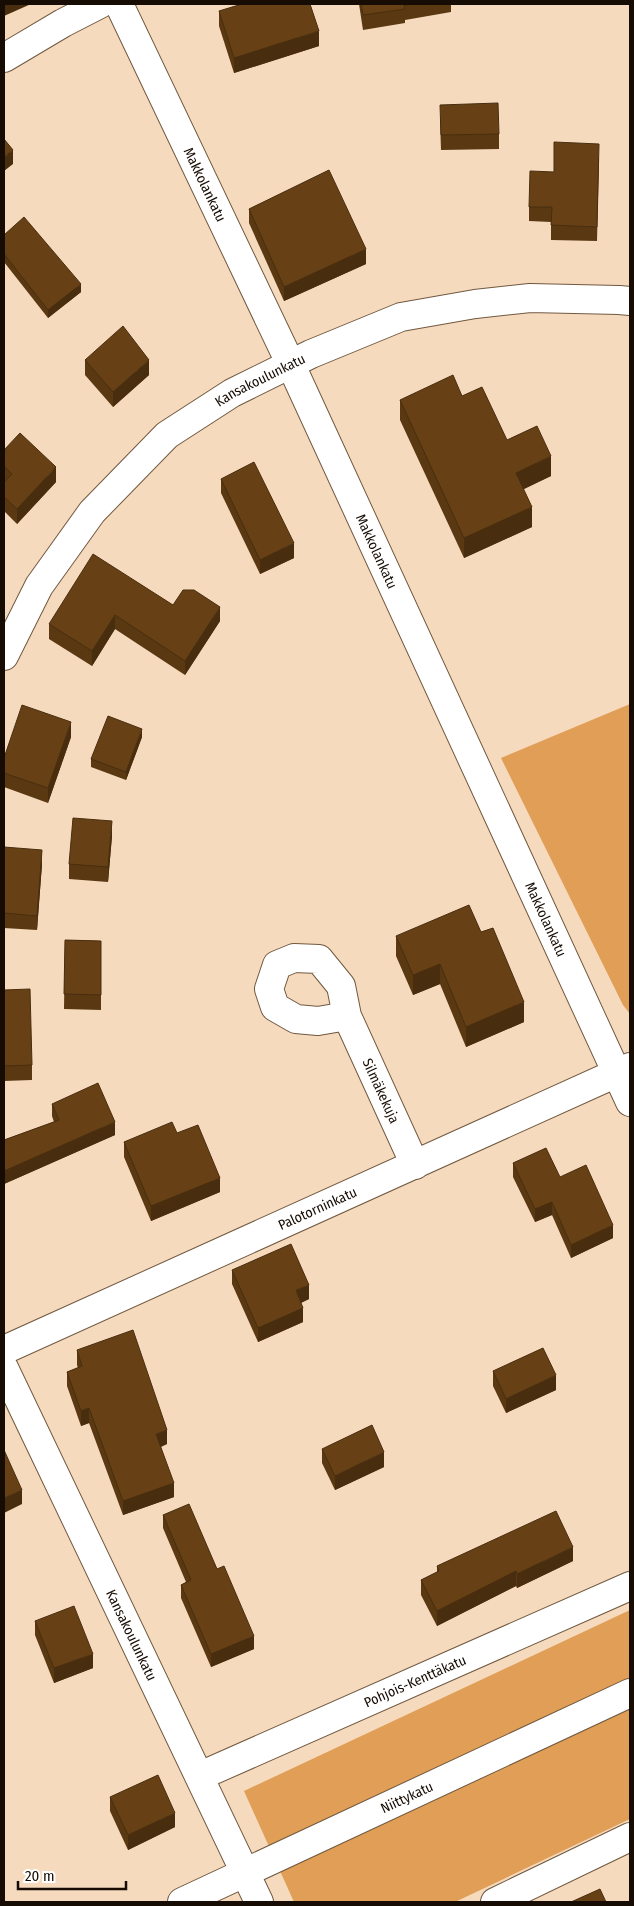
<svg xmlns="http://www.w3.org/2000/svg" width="634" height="1906" font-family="'Fira Sans Condensed',sans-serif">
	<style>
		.green { fill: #e09e57 }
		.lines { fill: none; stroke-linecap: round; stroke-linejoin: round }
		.street-casing { stroke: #705940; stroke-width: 30 }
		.secondary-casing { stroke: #705940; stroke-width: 30 }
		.street { stroke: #fff; stroke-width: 28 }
		.secondary { stroke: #fff; stroke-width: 28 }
		.wall { fill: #593812 }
		.shaded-wall { fill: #482e0f }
		.building { fill: #674115; stroke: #482e0f }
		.labels { text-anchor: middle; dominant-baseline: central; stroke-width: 5; stroke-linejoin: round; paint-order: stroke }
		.street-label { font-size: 14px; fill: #160c04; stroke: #fff }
	</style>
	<rect width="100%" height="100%" fill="#f6dabe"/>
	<!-- green -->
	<g class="green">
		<polygon points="630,704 630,1014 623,1005 501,758"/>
		<polygon points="630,1610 630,1819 455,1902 294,1902 244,1791"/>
	</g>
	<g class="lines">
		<!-- street casing -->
		<g class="street-casing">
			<g id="street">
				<polyline points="4,58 63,23 100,4"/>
				<path id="s1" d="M4 656 39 586 92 512 167 435 232 393 311 354 401 317 475 304 530 298 619 300 630 301"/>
				<path id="s2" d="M347 1016 318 1021 296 1019 275 1007 269 989 277 965 294 958 319 959 341 986 347 1016 415 1165"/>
				<path id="s3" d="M4 1350 630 1067"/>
				<path id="s4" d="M4 1368 259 1902"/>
				<path id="s5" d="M200 1776 630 1586"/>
				<path id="s6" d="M182 1902 630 1693"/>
				<polyline points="495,1902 630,1837"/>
			</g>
		</g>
		<!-- secondary casing -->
		<g class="secondary-casing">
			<g id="secondary">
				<path id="s7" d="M119 4 291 365 630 1102"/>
			</g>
		</g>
		<!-- street -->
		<use href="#street" class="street"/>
		<!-- secondary -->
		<use href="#secondary" class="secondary"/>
	</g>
	<!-- wall -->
	<g class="wall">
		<polygon points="359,4 451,4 451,12 405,20 405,23 363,30"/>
		<polygon points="219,11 319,46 234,73 219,26"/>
		<polygon points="440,119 499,134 499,149 441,150"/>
		<polygon points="599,158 597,241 551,240 551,222 529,221 529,207 554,172"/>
		<polygon points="249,209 366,264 284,301 249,223"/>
		<polygon points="4,235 81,292 48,318 4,262"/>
		<polygon points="85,360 149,375 113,407 85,375"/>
		<polygon points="462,396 507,440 551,476 523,489 532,527 464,558 400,420 400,400"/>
		<polygon points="4,450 56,482 17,524 4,511"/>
		<polygon points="221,479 294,558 260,574 221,493"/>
		<polygon points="173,605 220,621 185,675 115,629 92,666 49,639 49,624"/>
		<polygon points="71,737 48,803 4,787 4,758"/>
		<polygon points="142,737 126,780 91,767 91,759"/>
		<polygon points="112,836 108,882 69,879 69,864"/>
		<polygon points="4,847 42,864 37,930 4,928"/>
		<polygon points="481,932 524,1022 466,1047 440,984 413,995 396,956 396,936"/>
		<polygon points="65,940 101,941 101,1010 64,1009"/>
		<polygon points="4,990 32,1065 32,1080 4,1081"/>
		<polygon points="52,1104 115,1135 4,1184 4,1140 54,1122 52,1116"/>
		<polygon points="177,1133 220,1192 151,1221 124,1157 124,1142"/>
		<polygon points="513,1163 560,1177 613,1238 571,1258 552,1215 535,1222 513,1177"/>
		<polygon points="232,1270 309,1299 301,1303 303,1322 258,1342 232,1284"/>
		<polygon points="77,1350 167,1444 161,1447 174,1497 123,1515 89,1423 81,1426 67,1386 67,1372 78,1368 77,1365"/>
		<polygon points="493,1371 556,1390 506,1413 493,1386"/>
		<polygon points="322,1449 384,1467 335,1490 322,1463"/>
		<polygon points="163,1515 217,1569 254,1649 211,1667 181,1598 181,1585 186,1582 163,1528"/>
		<polygon points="573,1561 517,1588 516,1586 437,1626 421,1595 421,1580 437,1572 437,1566"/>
		<polygon points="35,1621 93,1668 54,1683 35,1635"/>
		<polygon points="110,1797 175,1827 128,1850 110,1811"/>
	</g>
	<!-- shaded-wall -->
	<g class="shaded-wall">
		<polygon points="4,4 31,4 4,16"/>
		<polygon points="319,31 319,46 234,73 234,58"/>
		<polygon points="13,150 13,164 4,171 4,157"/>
		<polygon points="366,249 366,264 284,301 284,287"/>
		<polygon points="81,284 81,292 48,318 48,310"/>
		<polygon points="149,360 149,375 113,407 113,392"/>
		<polygon points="551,456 551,476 516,493 516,473"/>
		<polygon points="56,467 56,482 17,524 17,509"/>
		<polygon points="532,507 532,527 464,558 464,538"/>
		<polygon points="294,543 294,558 260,574 260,560"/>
		<polygon points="220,607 220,621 185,675 185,661"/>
		<polygon points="115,615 115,629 92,666 92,651"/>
		<polygon points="71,722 71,737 48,803 48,788"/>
		<polygon points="142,729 142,737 126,780 126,772"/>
		<polygon points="112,821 112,836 108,882 108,867"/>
		<polygon points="42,850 42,864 37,930 37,916"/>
		<polygon points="440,964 440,984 413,995 413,975"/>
		<polygon points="524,1002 524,1022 466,1047 466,1027"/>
		<polygon points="115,1122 115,1135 4,1184 4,1171"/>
		<polygon points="220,1178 220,1192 151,1221 151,1206"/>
		<polygon points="552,1202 552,1215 535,1222 535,1209"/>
		<polygon points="613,1225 613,1238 571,1258 571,1245"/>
		<polygon points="309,1285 309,1299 296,1305 296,1290"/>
		<polygon points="303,1308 303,1322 258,1342 258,1328"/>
		<polygon points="556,1375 556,1390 506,1413 506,1399"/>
		<polygon points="89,1408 89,1423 81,1426 81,1411"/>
		<polygon points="167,1430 167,1444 156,1448 156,1434"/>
		<polygon points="384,1452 384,1467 335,1490 335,1476"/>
		<polygon points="174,1483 174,1497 123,1515 123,1501"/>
		<polygon points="22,1490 22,1504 4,1513 4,1498"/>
		<polygon points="573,1547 573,1561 517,1588 517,1574"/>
		<polygon points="516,1571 516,1586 437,1626 437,1611"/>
		<polygon points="254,1636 254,1649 211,1667 211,1654"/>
		<polygon points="93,1654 93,1668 54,1683 54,1668"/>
		<polygon points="175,1813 175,1827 128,1850 128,1835"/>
	</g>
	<!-- building -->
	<g class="building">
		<polygon points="242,4 310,4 319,31 234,58 219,11"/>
		<polygon points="361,4 412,4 404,5 405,9 363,15"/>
		<polygon points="498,103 499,134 441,135 440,105"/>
		<polygon points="4,139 13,150 4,157"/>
		<polygon points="554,142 599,144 597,227 551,225 552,207 529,207 530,171 554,172"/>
		<polygon points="329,170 366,249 284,287 249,209"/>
		<polygon points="24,217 81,284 48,310 4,254 4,235"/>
		<polygon points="123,326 149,360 113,392 85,360"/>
		<polygon points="453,375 462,396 482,387 507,440 537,426 551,456 516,473 532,507 464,538 400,400"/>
		<polygon points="20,433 56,467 17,509 4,497 4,482 12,474 4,466 4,450"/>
		<polygon points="254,462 294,543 260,560 221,479"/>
		<polygon points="93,554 173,605 183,590 194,590 220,607 185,661 115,615 92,651 49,624"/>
		<polygon points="22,705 71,722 48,788 4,773 4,758"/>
		<polygon points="108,716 142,729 126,772 91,759"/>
		<polygon points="73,818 112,821 108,867 69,864"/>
		<polygon points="4,847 42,850 37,916 4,913"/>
		<polygon points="469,905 481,932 493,928 524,1002 466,1027 440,964 413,975 396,936"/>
		<polygon points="65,940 101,941 101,995 64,994"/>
		<polygon points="30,989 32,1065 4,1066 4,990"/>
		<polygon points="98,1083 115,1122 4,1171 4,1140 59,1120 52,1104"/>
		<polygon points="172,1122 177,1133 198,1125 220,1178 151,1206 124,1142"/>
		<polygon points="546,1148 560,1177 586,1165 613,1225 571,1245 552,1202 535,1209 513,1163"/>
		<polygon points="291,1244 309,1285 296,1290 303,1308 258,1328 232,1270"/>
		<polygon points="133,1330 167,1430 156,1434 174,1483 123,1501 89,1408 81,1411 67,1372 82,1366 77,1350"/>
		<polygon points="543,1348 556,1375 506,1399 493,1371"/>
		<polygon points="372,1425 384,1452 335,1476 322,1449"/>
		<polygon points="4,1450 22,1490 4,1498"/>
		<polygon points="189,1504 217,1569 224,1566 254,1636 211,1654 181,1585 191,1580 163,1515"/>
		<polygon points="556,1511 573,1547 517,1574 516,1571 437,1611 421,1580 439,1571 437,1566"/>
		<polygon points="74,1606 93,1654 54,1668 35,1621"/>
		<polygon points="158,1775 175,1813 128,1835 110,1797"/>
		<polygon points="600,1889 606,1902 571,1902"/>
	</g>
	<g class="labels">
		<!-- street labels -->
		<g class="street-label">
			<text stroke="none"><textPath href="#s7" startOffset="200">Makkolankatu</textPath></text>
			<text stroke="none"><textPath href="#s1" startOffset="385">Kansakoulunkatu</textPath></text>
			<text stroke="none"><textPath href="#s7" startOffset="605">Makkolankatu</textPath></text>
			<text stroke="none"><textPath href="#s7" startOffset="1010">Makkolankatu</textPath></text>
			<text stroke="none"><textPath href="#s2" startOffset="311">Silmäkekuja</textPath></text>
			<text stroke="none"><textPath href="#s3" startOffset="344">Palotorninkatu</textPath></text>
			<text stroke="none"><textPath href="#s4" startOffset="296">Kansakoulunkatu</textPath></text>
			<text stroke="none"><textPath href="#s5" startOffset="235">Pohjois-Kenttäkatu</textPath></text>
			<text stroke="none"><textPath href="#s6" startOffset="248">Niittykatu</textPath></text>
		</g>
	</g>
	<!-- border -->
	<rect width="634" height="1906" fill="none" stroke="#160c04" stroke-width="10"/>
	<!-- scale -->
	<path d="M18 1881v8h108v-8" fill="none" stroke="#160c04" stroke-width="2.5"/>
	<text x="25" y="1881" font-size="15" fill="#160c04" stroke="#ffffff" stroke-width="4" paint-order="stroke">20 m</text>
</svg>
